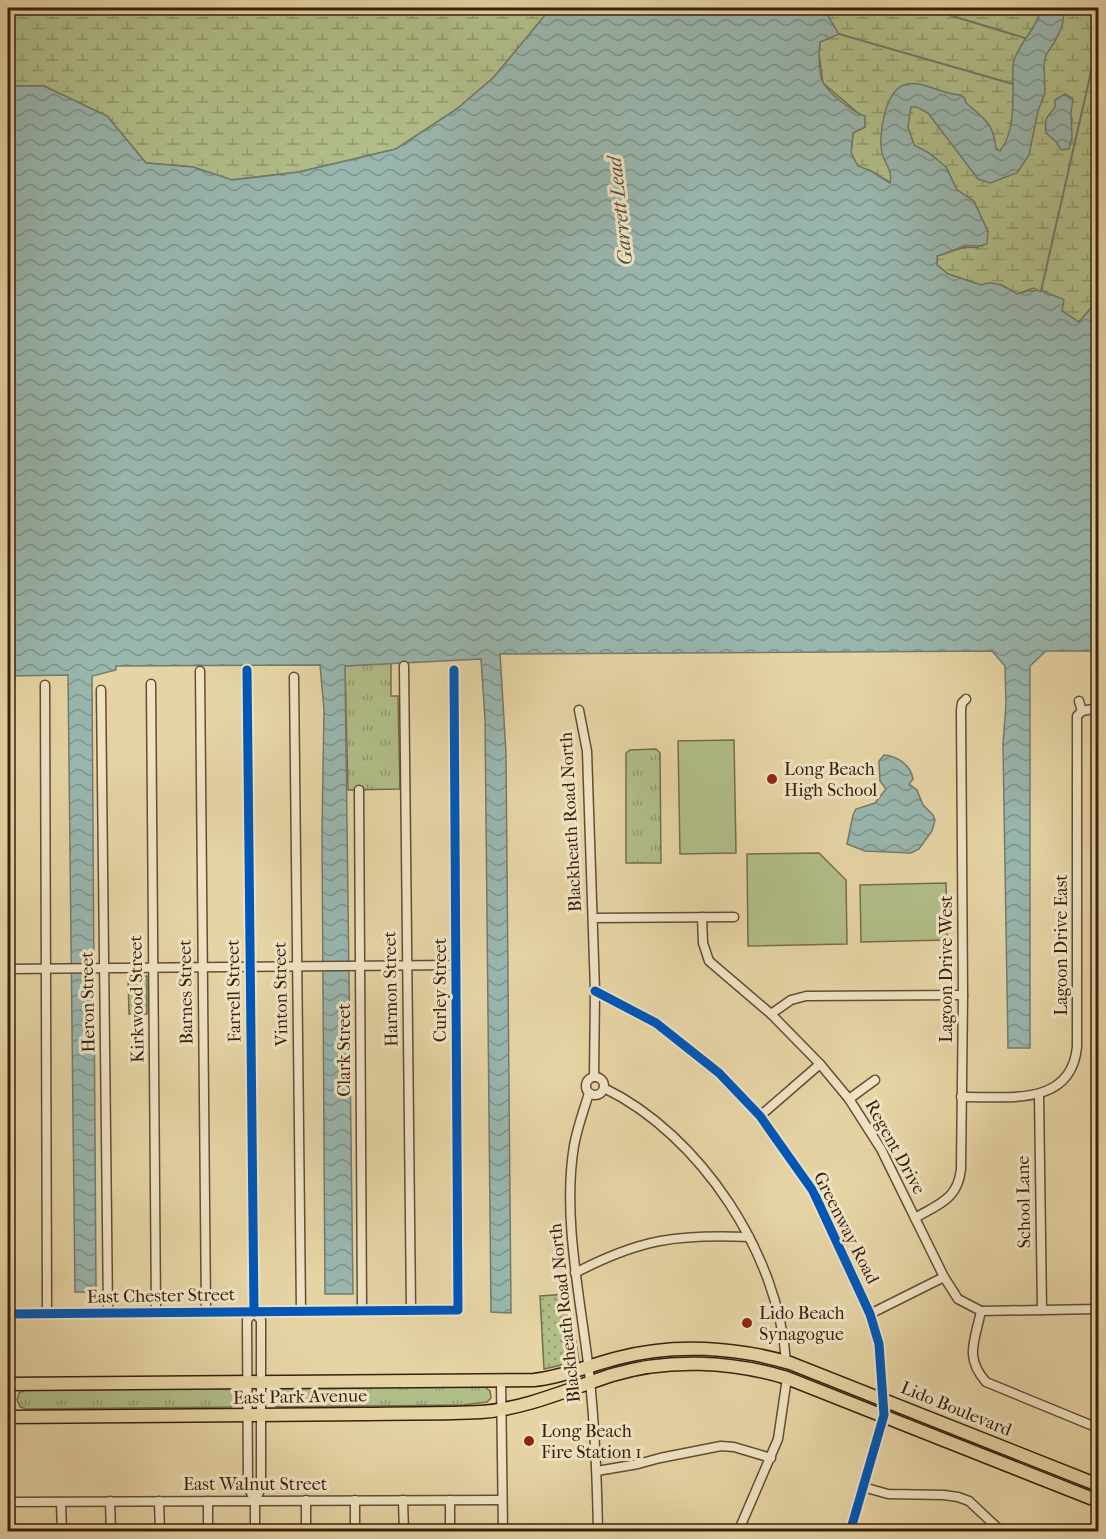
<svg xmlns="http://www.w3.org/2000/svg" width="1106" height="1539" font-family="'IM FELL French Canon',serif">
	<style>
		.grass { fill: url(#grass-dots); stroke: #746f4b; stroke-width: 1.5 }
		.wetland { fill: url(#wetland-marsh); stroke: #746f4b; stroke-width: 1.5 }
		.park { fill: url(#park-tufts); stroke: #746f4b; stroke-width: 1.5 }
		.garden { fill: #b1be89; stroke: #746f4b; stroke-width: 1.5 }
		.water { fill: url(#water-waves); stroke: #727b6e; stroke-width: 1.5 }
		.lines { fill: none; stroke-linecap: round; stroke-linejoin: round }
		.stream { stroke: #727b6e; stroke-width: 2 }
		.minor-casing { stroke: #634d33; stroke-width: 11 }
		.highway-casing { stroke: #37200d; stroke-width: 15 }
		.minor { stroke: #efe3c4; stroke-width: 8 }
		.highway { stroke: #e6d4a4; stroke-width: 12 }
		.cycleway-casing { stroke: #efe3c4; stroke-width: 13 }
		.cycleway { stroke: #0057b8; stroke-width: 9 }
		.poi-dot { fill: #8f2418; stroke: #efe3c4; stroke-width: 2 }
		.labels { text-anchor: middle; dominant-baseline: central; stroke-width: 6; stroke-linejoin: round; paint-order: stroke }
		.poi-label { font-size: 18px; fill: #37200d; stroke: #efe3c4; text-anchor: start }
		.street-label { font-size: 18px; fill: #37200d; stroke: #efe3c4 }
		.water-label { font-size: 20px; font-style: italic; fill: #544d3e; stroke: #efe3c4 }
	</style>
	<defs>
		<pattern id="grass-dots" width="8" height="8" patternUnits="userSpaceOnUse" patternTransform="scale(1.5)"><rect width="8" height="8" fill="#b1be89"/><path d="M2 2h.1M6 6h.1" fill="none" stroke="#919a6e" stroke-width="1.8" stroke-linecap="round"/></pattern>
		<pattern id="wetland-marsh" width="20" height="14" patternUnits="userSpaceOnUse" patternTransform="scale(1.5)"><rect width="20" height="14" fill="#b1be89"/><path d="M1 5h8M5 5V1M11 12h8M15 12V8" fill="none" stroke="#919a6e"/></pattern>
		<pattern id="park-tufts" width="24" height="20" patternUnits="userSpaceOnUse" patternTransform="scale(1.5)"><rect width="24" height="20" fill="#b1be89"/><path d="M3 7l-1-3M5 7V3M7 7l1-3M15 17l-1-3M17 17v-4M19 17l1-3" fill="none" stroke="#919a6e"/></pattern>
		<pattern id="water-waves" width="16" height="10" patternUnits="userSpaceOnUse" patternTransform="scale(1.5)"><rect width="16" height="10" fill="#99b7af"/><path d="M0 5q4-4 8 0t8 0" fill="none" stroke="#7e948d"/></pattern>
	</defs>
	<rect width="100%" height="100%" fill="#e6d4a4"/>
	<filter id="stains"><feTurbulence type="fractalNoise" baseFrequency=".00333" numOctaves="4"/><feColorMatrix values="0 0 0 0 .2 0 0 0 0 .09 0 0 0 0 .02 0 0 0 .5 -.17"/></filter>
	<radialGradient id="worn" r=".72"><stop offset=".6" stop-color="#630" stop-opacity="0"/><stop offset="1" stop-color="#630" stop-opacity=".3"/></radialGradient>
	<!-- grass -->
	<g class="grass">
		<polygon points="147,976 147,1014 129,1014 128,977"/>
		<polygon points="568,1294 579,1361 544,1369 540,1296"/>
	</g>
	<!-- wetland -->
	<g class="wetland">
		<polygon points="8,8 551,8 494,77 457,109 396,149 299,172 231,180 193,167 146,163 107,116 44,86 8,86"/>
		<path d="M834 8H1098V303L1092 307 1079 322 1073 319 1034 288 1017 294 1002 285H981L948 274 937 265V256C952 252 963 245 978 248L988 232 974 202 957 190 946 167 891 183 871 171 858 167 851 153 853 133 865 127 859 114 823 83 819 54 820 42 838 34 828 16Z"/>
	</g>
	<!-- park -->
	<g class="park">
		<polygon points="391,663 391,696 398,696 400,789 348,790 345,666"/>
		<polygon points="656,749 660,753 661,863 626,863 626,753 630,750"/>
		<polygon points="461,1386 485,1387 490,1391 491,1398 487,1402 463,1405 277,1407 271,1403 270,1397 272,1391 277,1388"/>
		<polygon points="229,1388 236,1391 239,1398 236,1404 231,1407 26,1409 20,1407 17,1400 19,1393 25,1390"/>
	</g>
	<!-- garden -->
	<g class="garden">
		<polygon points="734,740 736,853 680,854 678,741"/>
		<polygon points="819,853 846,880 847,944 748,946 747,854"/>
		<polygon points="946,883 947,940 861,942 860,885"/>
	</g>
	<!-- water -->
	<g class="water">
		<path d="M551 8H834L828 16 839 34 820 42C819 52 818 76 824 84 830 94 854 113 865 116V127L853 133 851 153 858 166 871 171 890 183C893 170 885 165 882 153 878 135 885 88 907 84 926 81 942 95 961 95L965 99 966 103C985 119 994 124 996 149L1000 151C1014 134 1013 104 1013 83 1013 76 1012 67 1014 60 1021 40 1037 28 1042 8H1065L1062 27 1054 43 1046 55 1044 65 1045 93 1038 111 1029 155 1017 173 990 183 978 179 928 113 917 107H911L908 127 914 145 929 153 946 167 957 190 974 201 988 232 987 244C977 248 977 245 967 246 962 246 945 254 937 256V265L948 274 981 285C994 279 1006 287 1017 294 1039 287 1044 291 1064 300L1062 311 1079 322 1092 307 1098 303V651H1046L1030 666V1048H1008L1003 744 1006 704 1005 666 992 651 500 654 506 753 511 1313 491 1312 485 719 481 659 345 666 353 1294H325L322 832 324 710 320 665 116 666V670L92 676 96 1292H75L68 675 8 676V86H44L107 116 146 163 193 167 232 180 299 172 396 149 457 109 494 77Z"/>
		<path d="M1065 94 1073 99 1071 113 1072 137 1069 149 1061 150 1056 142 1046 133C1044 117 1047 118 1055 107V100Z"/>
		<path d="M884 755C897 756 911 765 913 779L909 784 917 790 923 805 933 815 935 820 932 831 919 849 911 853 865 851 847 844 853 815 856 809 875 803 886 789 880 781 879 761Z"/>
	</g>
	<g class="lines">
		<!-- stream -->
		<g class="stream">
			<polyline points="926,8 1025,38"/>
			<polyline points="839,34 1013,84"/>
			<polyline points="1041,291 1098,41"/>
		</g>
		<!-- minor casing -->
		<g class="minor-casing">
			<g id="minor">
				<polyline points="404,666 411,1310"/>
				<polyline points="247,670 254,1312"/>
				<polyline points="200,671 206,1312"/>
				<polyline points="294,677 301,1311"/>
				<polyline points="151,684 156,1313"/>
				<polyline points="45,685 47,1314"/>
				<polyline points="101,690 108,1313"/>
				<polyline points="579,710 587,751 595,991 594,1077"/>
				<polyline points="1082,711 1098,708"/>
				<polyline points="359,790 362,1311"/>
				<polyline points="702,917 703,943 709,961 771,1014 820,1064 849,1099 881,1149 944,1277 958,1299 981,1311 1098,1309"/>
				<polyline points="593,918 734,917"/>
				<polyline points="8,969 456,965"/>
				<polyline points="595,991 656,1023 719,1073 760,1116 813,1191 870,1314 879,1344 884,1415 850,1532"/>
				<polyline points="771,1014 791,1000 806,996 963,995"/>
				<circle cx="595" cy="1086" r="9"/>
				<path d="M604 1088C701 1135 779 1255 786 1362"/>
				<path d="M589 1093C584 1110 577 1128 574 1146 562 1217 581 1301 589 1372 595 1425 597 1478 598 1532"/>
				<polyline points="1039,1094 1042,1310"/>
				<path d="M961 1097C1006 1096 1071 1108 1077 1047V716L1082 711 1079 701"/>
				<polyline points="849,1099 875,1080"/>
				<polyline points="760,1116 820,1064"/>
				<path d="M915 1218C939 1204 958 1199 961 1169L963 995 961 710 962 703 966 699"/>
				<path d="M575 1273C640 1239 677 1234 749 1237"/>
				<path d="M981 1311C975 1341 964 1357 986 1382L1098 1428"/>
				<polyline points="254,1312 247,1320 248,1487 255,1501 255,1532"/>
				<polyline points="254,1312 261,1320 261,1488 255,1501"/>
				<polyline points="8,1314 458,1310 454,670"/>
				<polyline points="870,1314 944,1277"/>
				<polyline points="8,1321 10,1532"/>
				<polyline points="501,1380 503,1532"/>
				<polyline points="597,1471 638,1464 660,1458 721,1446 734,1447 771,1458"/>
				<polyline points="863,1487 888,1494 944,1495 958,1497 969,1501 1002,1532"/>
				<polyline points="306,1500 306,1532"/>
				<polyline points="355,1500 355,1532"/>
				<polyline points="403,1500 404,1532"/>
				<polyline points="450,1500 450,1532"/>
				<polyline points="110,1501 111,1532"/>
				<polyline points="159,1501 160,1532"/>
				<polyline points="208,1501 208,1532"/>
				<polyline points="8,1502 502,1500"/>
				<polyline points="61,1502 62,1532"/>
				<polyline points="738,1532 778,1439 787,1378"/>
			</g>
		</g>
		<!-- highway casing -->
		<g class="highway-casing">
			<g id="highway">
				<path d="M8 1384 534 1380C563 1377 590 1365 618 1358 674 1343 735 1347 790 1363L1098 1485"/>
				<path d="M8 1417C127 1416 247 1416 367 1414 405 1413 443 1414 481 1412 525 1409 569 1389 612 1375 668 1358 731 1361 787 1378L1098 1501"/>
			</g>
		</g>
		<!-- minor -->
		<use href="#minor" class="minor"/>
		<!-- highway -->
		<use href="#highway" class="highway"/>
		<!-- cycleway casing -->
		<g class="cycleway-casing">
			<g id="cycleway">
				<polyline points="247,670 254,1312"/>
				<polyline points="595,991 656,1023 719,1073 760,1116 813,1191 870,1314 879,1344 884,1415 850,1532"/>
				<polyline points="8,1314 458,1310 454,670"/>
			</g>
		</g>
		<!-- cycleway -->
		<use href="#cycleway" class="cycleway"/>
	</g>
	<!-- markers -->
	<g class="poi-dot">
		<circle cx="772" cy="779" r="6"/>
		<circle cx="747" cy="1323" r="6"/>
		<circle cx="529" cy="1441" r="6"/>
	</g>
	<g class="labels">
		<!-- poi labels -->
		<g class="poi-label">
			<text x="784" y="769">Long Beach<tspan x="784" dy="21">High School</tspan></text>
			<text x="759" y="1313">Lido Beach<tspan x="759" dy="21">Synagogue</tspan></text>
			<text x="541" y="1431">Long Beach<tspan x="541" dy="21">Fire Station 1</tspan></text>
		</g>
		<!-- street labels -->
		<g class="street-label">
			<text transform="translate(571 822) rotate(-93)">Blackheath Road North</text>
			<text transform="translate(1061 945) rotate(-90)">Lagoon Drive East</text>
			<text transform="translate(946 969) rotate(-90)">Lagoon Drive West</text>
			<text transform="translate(391 989) rotate(-91)">Harmon Street</text>
			<text transform="translate(440 990) rotate(-90)">Curley Street</text>
			<text transform="translate(234 991) rotate(-91)">Farrell Street</text>
			<text transform="translate(186 992) rotate(-91)">Barnes Street</text>
			<text transform="translate(281 994) rotate(-91)">Vinton Street</text>
			<text transform="translate(137 999) rotate(-91)">Kirkwood Street</text>
			<text transform="translate(88 1002) rotate(-91)">Heron Street</text>
			<text transform="translate(344 1050) rotate(-90)">Clark Street</text>
			<text transform="translate(895 1147) rotate(61)">Regent Drive</text>
			<text transform="translate(1024 1202) rotate(-91)">School Lane</text>
			<text transform="translate(846 1228) rotate(63)">Greenway Road</text>
			<text transform="translate(161 1296) rotate(-1)">East Chester Street</text>
			<text transform="translate(565 1313) rotate(-96)">Blackheath Road North</text>
			<text transform="translate(300 1397) rotate(-1)">East Park Avenue</text>
			<text transform="translate(956 1409) rotate(22)">Lido Boulevard</text>
			<text x="255" y="1484">East Walnut Street</text>
		</g>
		<!-- water labels -->
		<g class="water-label">
			<text transform="translate(620 211) rotate(-96)">Garrett Lead</text>
		</g>
	</g>
	<!-- margin -->
	<rect width="1106" height="1539" fill="none" stroke="#e6d4a4" stroke-width="30"/>
	<rect x="9" y="9" width="1088" height="1521" fill="none" stroke="#37200d" stroke-width="3"/>
	<rect x="15" y="15" width="1076" height="1509" fill="none" stroke="#37200d" stroke-width="1.5"/>
	<rect width="100%" height="100%" filter="url(#stains)"/>
	<rect width="100%" height="100%" fill="url(#worn)"/>
</svg>
